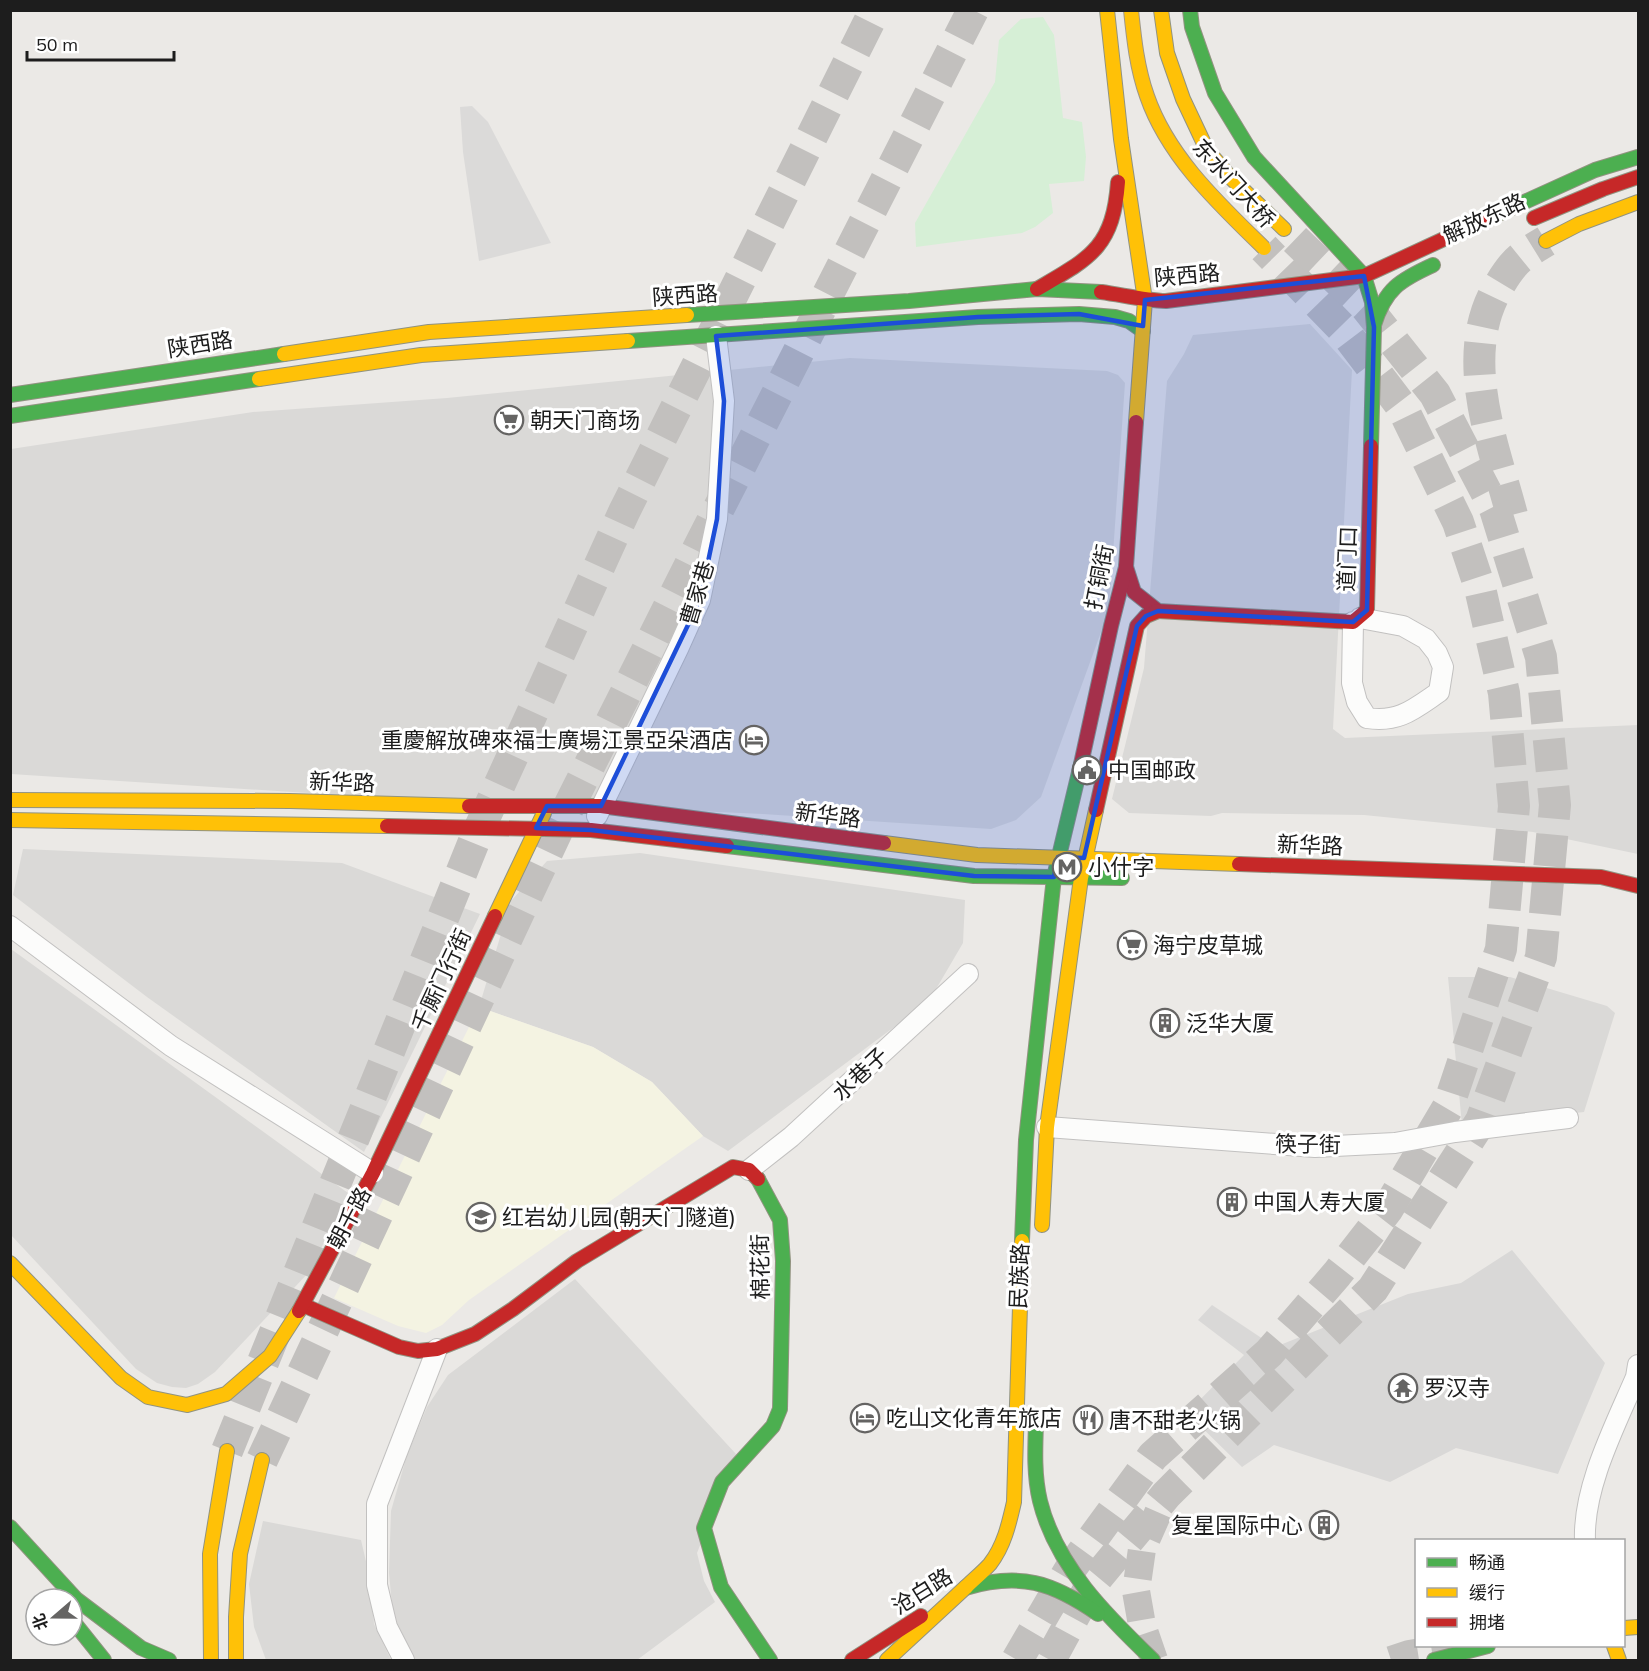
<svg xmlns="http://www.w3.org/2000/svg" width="1649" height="1671" font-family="Mulish,'Noto Sans SC',sans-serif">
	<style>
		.residential { fill: #dad9d7 }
		.education { fill: #f4f3e2 }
		.religious { fill: #d9d8d7 }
		.park { fill: #d6efd6 }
		.parking { fill: #dbdad9 }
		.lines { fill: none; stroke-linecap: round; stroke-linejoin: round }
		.secondary-tunnel { stroke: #c2c0be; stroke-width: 28; stroke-dasharray: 28 14; stroke-linecap: butt }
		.primary-tunnel { stroke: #c2c0be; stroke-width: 32; stroke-dasharray: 32 16; stroke-linecap: butt }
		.street-casing { stroke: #c2c1c0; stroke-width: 22 }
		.fast-casing { stroke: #919380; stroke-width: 16 }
		.slow-casing { stroke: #919380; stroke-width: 16 }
		.jam-casing { stroke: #919380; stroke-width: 16 }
		.street { stroke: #fcfcfb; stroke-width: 20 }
		.fast { stroke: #4caf50; stroke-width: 14 }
		.slow { stroke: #ffc107; stroke-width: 14 }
		.jam { stroke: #c62828; stroke-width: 14 }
		.slow-bridge-casing { stroke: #9f9785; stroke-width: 16; stroke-linecap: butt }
		.slow-bridge { stroke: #ffc107; stroke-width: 14 }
		.marked { fill: #1d4ed8; fill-opacity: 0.2; stroke: #1d4ed8; stroke-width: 4.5; stroke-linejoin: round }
		.labels { text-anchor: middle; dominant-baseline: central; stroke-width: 6; stroke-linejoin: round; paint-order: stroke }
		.street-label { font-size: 22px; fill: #1d1d1d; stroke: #fff }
		.poi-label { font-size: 22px; fill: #1d1d1d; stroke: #fff; text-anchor: start }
	</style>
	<rect width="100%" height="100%" fill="#ebe9e6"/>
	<!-- residential -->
	<g class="residential">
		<polygon points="1310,324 1352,370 1333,729 1345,738 1638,725 1638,854 1533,832 1364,815 1222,813 1211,816 1129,813 1112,799 1144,668 1167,381 1184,354 1193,335"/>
		<polygon points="850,358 1107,371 1118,375 1125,383 1109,610 1041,797 1016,820 991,829 763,814 324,794 11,774 11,449 253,412 447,398"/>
		<polygon points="23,849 342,863 480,914 364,1152 147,997 13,895"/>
		<polygon points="640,853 965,900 963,943 929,1001 728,1151 703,1136 652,1082 593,1047 479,1007 511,901 547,861"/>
		<polygon points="11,949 348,1193 310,1271 215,1372 198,1384 186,1388 172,1387 157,1383 136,1369 11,1235"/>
		<polygon points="1448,977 1510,977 1607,1006 1615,1013 1584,1112 1462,1125"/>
		<polygon points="575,1279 736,1454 697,1553 704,1581 715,1602 637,1660 413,1660 393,1616 389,1573 391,1511 407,1455 427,1407 448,1375"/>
		<polygon points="263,1521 361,1540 371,1583 374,1624 391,1660 266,1660 254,1627 249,1584"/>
	</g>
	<!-- education -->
	<polygon class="education" points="479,1007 593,1047 652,1082 703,1136 469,1300 442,1325 426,1333 398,1326 334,1298"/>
	<!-- religious -->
	<polygon class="religious" points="1512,1250 1605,1363 1558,1474 1456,1448 1390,1482 1274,1445 1242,1467 1187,1413 1244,1355 1198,1320 1212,1305 1275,1347 1408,1294 1461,1283"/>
	<!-- park -->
	<polygon class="park" points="1043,17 1054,35 1063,118 1082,122 1086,157 1084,181 1049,184 1053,213 1035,227 1022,233 916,247 915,223 995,82 999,40 1021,19"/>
	<!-- parking -->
	<polygon class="parking" points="472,106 488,122 551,243 479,261 463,152 460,107"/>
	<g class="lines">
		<!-- secondary-tunnel -->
		<g class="secondary-tunnel">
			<polyline points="1154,1660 1142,1625 1136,1591 1142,1549 1166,1495"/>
			<polyline points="1391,1660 1409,1654 1460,1646"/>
		</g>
		<!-- primary-tunnel -->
		<g class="primary-tunnel">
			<path d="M1512 515C1493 443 1456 354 1500 284 1506 274 1513 263 1523 256 1530 250 1538 246 1546 241"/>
			<polyline points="227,1451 477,834 624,512 875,10"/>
			<polyline points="262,1460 565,814 698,549 973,10"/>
			<polyline points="1017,1660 1069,1571 1153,1456 1269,1353 1337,1274 1387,1210 1448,1107 1501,949 1514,806 1504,693 1480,588 1458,522 1402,407 1341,327 1264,248"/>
			<polyline points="1050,1660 1091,1585 1166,1495 1373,1289 1481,1121 1541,957 1555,805 1541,657 1495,509 1435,394 1366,307 1284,229"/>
		</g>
		<!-- street casing -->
		<g class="street-casing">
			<g id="street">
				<path d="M1353 622 1352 683 1357 702 1367 718C1399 723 1414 709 1439 692L1443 667 1437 653 1426 639 1403 626 1360 618"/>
				<polyline points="597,816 678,649 700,600 717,519 724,401 716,336"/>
				<polyline points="10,926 171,1046 373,1173"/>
				<polyline points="1047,1127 1315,1147 1395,1143 1455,1132 1568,1118"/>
				<polyline points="749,1170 791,1137 968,974"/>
				<path d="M1585 1540C1583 1487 1615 1426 1636 1377L1638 1365"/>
				<polyline points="404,1660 387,1627 377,1585 377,1504 437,1349"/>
			</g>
		</g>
		<!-- fast casing -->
		<g class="fast-casing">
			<g id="fast">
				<polyline points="1190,10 1192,27 1215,93 1254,157 1364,276"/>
				<polyline points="1485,220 1595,170 1638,157"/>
				<polyline points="1364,276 1372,302 1374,327 1371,446"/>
				<polyline points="687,315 909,301 1037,289 1101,292"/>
				<path d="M1374 325C1385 289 1400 280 1433 265"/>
				<polyline points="628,341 978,317 1079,314 1115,317 1129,321 1143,331"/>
				<polyline points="10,395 284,354"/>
				<polyline points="10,416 259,379"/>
				<polyline points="727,846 974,876 1122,878"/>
				<polyline points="758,1179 780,1220 783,1261 780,1409 773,1426 722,1482 704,1528 721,1587 770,1660"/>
				<polyline points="1022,1241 1026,1140 1054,877 1081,764"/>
				<path d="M1036 1424C1035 1450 1034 1476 1040 1501 1056 1566 1107 1616 1153 1660"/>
				<polyline points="10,1527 76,1599 141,1648 169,1660"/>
				<path d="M965 1588C1020 1572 1052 1582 1098 1614"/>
				<polyline points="72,1620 104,1660"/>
				<polyline points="1434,1660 1488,1646"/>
			</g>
		</g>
		<!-- slow casing -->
		<g class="slow-casing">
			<g id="slow">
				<polyline points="1107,10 1121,139 1145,300"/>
				<polyline points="1161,10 1167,53 1183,99 1207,150 1230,177 1284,229"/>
				<polyline points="1546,241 1579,224 1638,202"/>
				<polyline points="284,354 429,332 687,315"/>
				<polyline points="259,379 421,355 628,341"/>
				<polyline points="1136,422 1145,300"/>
				<polyline points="10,800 290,801 469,806"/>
				<polyline points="10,820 387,826"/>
				<polyline points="884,843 977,855 1239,864"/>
				<polyline points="495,916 544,813"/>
				<polyline points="1042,1225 1047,1127 1081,878 1096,810"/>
				<polyline points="10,1263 121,1378 148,1397 187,1405 226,1394 270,1356 299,1311"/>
				<path d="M966 1587C974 1579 983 1572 990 1564 1004 1546 1009 1524 1014 1502L1022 1241"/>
				<polyline points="1624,1628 1638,1627"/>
				<polyline points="1614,1646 1619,1660"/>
				<polyline points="211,1660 210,1554 227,1451"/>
				<polyline points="236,1660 236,1617 240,1554 262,1460"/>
				<polyline points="887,1660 966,1587"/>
			</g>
		</g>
		<!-- jam casing -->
		<g class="jam-casing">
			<g id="jam">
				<polyline points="1534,218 1603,189 1638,177"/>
				<path d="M1037 289C1090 258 1113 248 1118 182"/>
				<path d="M1101 292C1123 295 1144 300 1166 301L1364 276 1485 220"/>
				<polyline points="1126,567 1134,592 1158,611 1353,622 1367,610 1371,446"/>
				<polyline points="1081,764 1111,626 1126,567 1136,422"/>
				<polyline points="469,806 601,806 884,843"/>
				<polyline points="1096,810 1137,626 1146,616 1158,611"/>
				<polyline points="387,826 591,830 727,846"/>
				<polyline points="1239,864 1601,877 1638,886"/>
				<polyline points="303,1305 399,1347 418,1351 437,1349 475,1334 513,1309 577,1261 733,1167 749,1170 758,1179"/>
				<polyline points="299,1311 373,1173 495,916"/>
				<polyline points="852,1660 921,1616"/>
			</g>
		</g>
		<!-- street -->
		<use href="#street" class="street"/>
		<!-- fast -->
		<use href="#fast" class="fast"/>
		<!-- slow -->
		<use href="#slow" class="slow"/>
		<!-- jam -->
		<use href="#jam" class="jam"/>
		<!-- slow-bridge casing -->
		<g class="slow-bridge-casing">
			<path id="slow-bridge" d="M1131 10C1134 39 1137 68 1147 96 1168 157 1219 204 1264 248"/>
		</g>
		<!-- slow-bridge -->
		<use href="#slow-bridge" class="slow-bridge"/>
	</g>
	<!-- marked area -->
	<path class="marked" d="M1364 276 1374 327 1367 610 1353 622 1158 611 1146 616 1137 626 1084 858 1058 857 1054 877 974 876 591 830 536 828 547 806H601L700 600 717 519 724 401 716 336 978 317 1079 314 1143 326 1145 300Z"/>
	<!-- icons -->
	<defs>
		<g id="supermarket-ring" transform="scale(1.5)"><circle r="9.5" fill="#fff" stroke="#656463" stroke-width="1.5"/><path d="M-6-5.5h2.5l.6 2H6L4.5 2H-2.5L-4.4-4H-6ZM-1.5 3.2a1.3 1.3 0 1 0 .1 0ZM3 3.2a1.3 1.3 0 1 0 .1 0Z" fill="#656463"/></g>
		<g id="hotel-ring" transform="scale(1.5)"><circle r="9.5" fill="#fff" stroke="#656463" stroke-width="1.5"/><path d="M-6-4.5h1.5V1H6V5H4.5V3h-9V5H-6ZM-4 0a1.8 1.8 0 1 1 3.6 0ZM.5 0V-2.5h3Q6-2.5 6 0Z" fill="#656463"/></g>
		<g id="civic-ring" transform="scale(1.5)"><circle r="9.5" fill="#fff" stroke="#656463" stroke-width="1.5"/><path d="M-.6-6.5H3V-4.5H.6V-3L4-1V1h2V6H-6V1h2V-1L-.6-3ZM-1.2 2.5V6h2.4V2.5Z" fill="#656463"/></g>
		<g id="metro-ring" transform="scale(1.5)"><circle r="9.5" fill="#fff" stroke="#656463" stroke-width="1.5"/><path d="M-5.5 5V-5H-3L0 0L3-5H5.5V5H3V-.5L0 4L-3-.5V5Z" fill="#656463"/></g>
		<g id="building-ring" transform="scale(1.5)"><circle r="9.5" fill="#fff" stroke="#656463" stroke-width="1.5"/><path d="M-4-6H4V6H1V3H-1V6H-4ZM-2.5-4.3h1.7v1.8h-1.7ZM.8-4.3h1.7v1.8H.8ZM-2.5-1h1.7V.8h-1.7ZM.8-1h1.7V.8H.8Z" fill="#656463"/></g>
		<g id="school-ring" transform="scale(1.5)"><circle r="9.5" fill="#fff" stroke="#656463" stroke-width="1.5"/><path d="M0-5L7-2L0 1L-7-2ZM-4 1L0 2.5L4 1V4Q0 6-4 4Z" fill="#656463"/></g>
		<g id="temple-ring" transform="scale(1.5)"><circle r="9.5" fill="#fff" stroke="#656463" stroke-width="1.5"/><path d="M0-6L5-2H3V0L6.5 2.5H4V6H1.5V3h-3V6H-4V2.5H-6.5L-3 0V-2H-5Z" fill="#656463"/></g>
		<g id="restaurant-ring" transform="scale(1.5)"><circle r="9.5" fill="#fff" stroke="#656463" stroke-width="1.5"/><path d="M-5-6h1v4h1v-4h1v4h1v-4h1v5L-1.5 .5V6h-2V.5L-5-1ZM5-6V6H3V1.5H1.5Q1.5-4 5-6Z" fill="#656463"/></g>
	</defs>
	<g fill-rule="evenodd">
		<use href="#supermarket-ring" x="509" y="420"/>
		<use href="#hotel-ring" x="754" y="740"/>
		<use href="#civic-ring" x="1087" y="770"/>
		<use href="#metro-ring" x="1067" y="867"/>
		<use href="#supermarket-ring" x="1132" y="945"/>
		<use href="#building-ring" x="1165" y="1023"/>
		<use href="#building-ring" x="1232" y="1202"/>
		<use href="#school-ring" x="481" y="1217"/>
		<use href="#temple-ring" x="1403" y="1388"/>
		<use href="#hotel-ring" x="865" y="1418"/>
		<use href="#restaurant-ring" x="1088" y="1420"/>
		<use href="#building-ring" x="1324" y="1525"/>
	</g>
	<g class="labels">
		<!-- street labels -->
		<g class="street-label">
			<text transform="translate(1234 183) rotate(48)">东水门大桥</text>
			<text transform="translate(1484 218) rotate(-25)">解放东路</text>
			<text transform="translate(1187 275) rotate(-5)">陕西路</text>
			<text transform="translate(685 295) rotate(-4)">陕西路</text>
			<text transform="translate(200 344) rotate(-9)">陕西路</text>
			<text transform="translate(1347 559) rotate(-88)">道门口</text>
			<text transform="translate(1099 577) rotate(-79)">打铜街</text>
			<text transform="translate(697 593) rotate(-73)">曹家巷</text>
			<text transform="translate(342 782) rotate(2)">新华路</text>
			<text transform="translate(828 815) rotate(7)">新华路</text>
			<text transform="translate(1310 845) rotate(2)">新华路</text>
			<text transform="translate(441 980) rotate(-65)">千厮门行街</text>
			<text transform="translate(860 1074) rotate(-43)">水巷子</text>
			<text transform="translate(1308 1144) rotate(1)">筷子街</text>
			<text transform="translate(349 1218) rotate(-62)">朝千路</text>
			<text transform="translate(760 1267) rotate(-91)">棉花街</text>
			<text transform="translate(1019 1276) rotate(-88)">民族路</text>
			<text transform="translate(922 1591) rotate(-32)">沧白路</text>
		</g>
		<!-- poi labels -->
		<g class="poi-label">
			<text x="530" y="420">朝天门商场</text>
			<text x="733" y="740" text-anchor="end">重慶解放碑來福士廣場江景亞朵酒店</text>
			<text x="1108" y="770">中国邮政</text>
			<text x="1088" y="867">小什字</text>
			<text x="1153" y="945">海宁皮草城</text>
			<text x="1186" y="1023">泛华大厦</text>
			<text x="1253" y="1202">中国人寿大厦</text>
			<text x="502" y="1217">红岩幼儿园(朝天门隧道)</text>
			<text x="1424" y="1388">罗汉寺</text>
			<text x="886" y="1418">吃山文化青年旅店</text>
			<text x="1109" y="1420">唐不甜老火锅</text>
			<text x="1303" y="1525" text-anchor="end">复星国际中心</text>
		</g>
	</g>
	<!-- border -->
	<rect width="1649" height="1671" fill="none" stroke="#1d1d1d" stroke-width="24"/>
	<!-- legend -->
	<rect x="1415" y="1539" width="210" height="108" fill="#ffffff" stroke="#a5a5a5" stroke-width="1.5"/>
	<rect x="1427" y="1558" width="30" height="9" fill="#4caf50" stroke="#a5a5a5" stroke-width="1.5"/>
	<text x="1469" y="1569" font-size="18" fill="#1d1d1d">畅通</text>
	<rect x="1427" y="1588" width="30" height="9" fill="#ffc107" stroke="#a5a5a5" stroke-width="1.5"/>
	<text x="1469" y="1599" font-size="18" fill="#1d1d1d">缓行</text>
	<rect x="1427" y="1618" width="30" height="9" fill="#c62828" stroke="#a5a5a5" stroke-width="1.5"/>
	<text x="1469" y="1629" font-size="18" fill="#1d1d1d">拥堵</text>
	<!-- north arrow -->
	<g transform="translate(54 1617) rotate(250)"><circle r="28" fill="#ffffff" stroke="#a5a5a5" stroke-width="1.5"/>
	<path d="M0-4.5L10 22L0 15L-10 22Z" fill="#656463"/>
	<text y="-9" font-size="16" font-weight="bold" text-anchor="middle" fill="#1d1d1d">北</text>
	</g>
	<!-- scale -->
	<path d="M27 51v9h147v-9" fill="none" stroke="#1d1d1d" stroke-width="3"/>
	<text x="36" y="51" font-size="18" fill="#1d1d1d" stroke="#ffffff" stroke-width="4.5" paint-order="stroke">50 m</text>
</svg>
